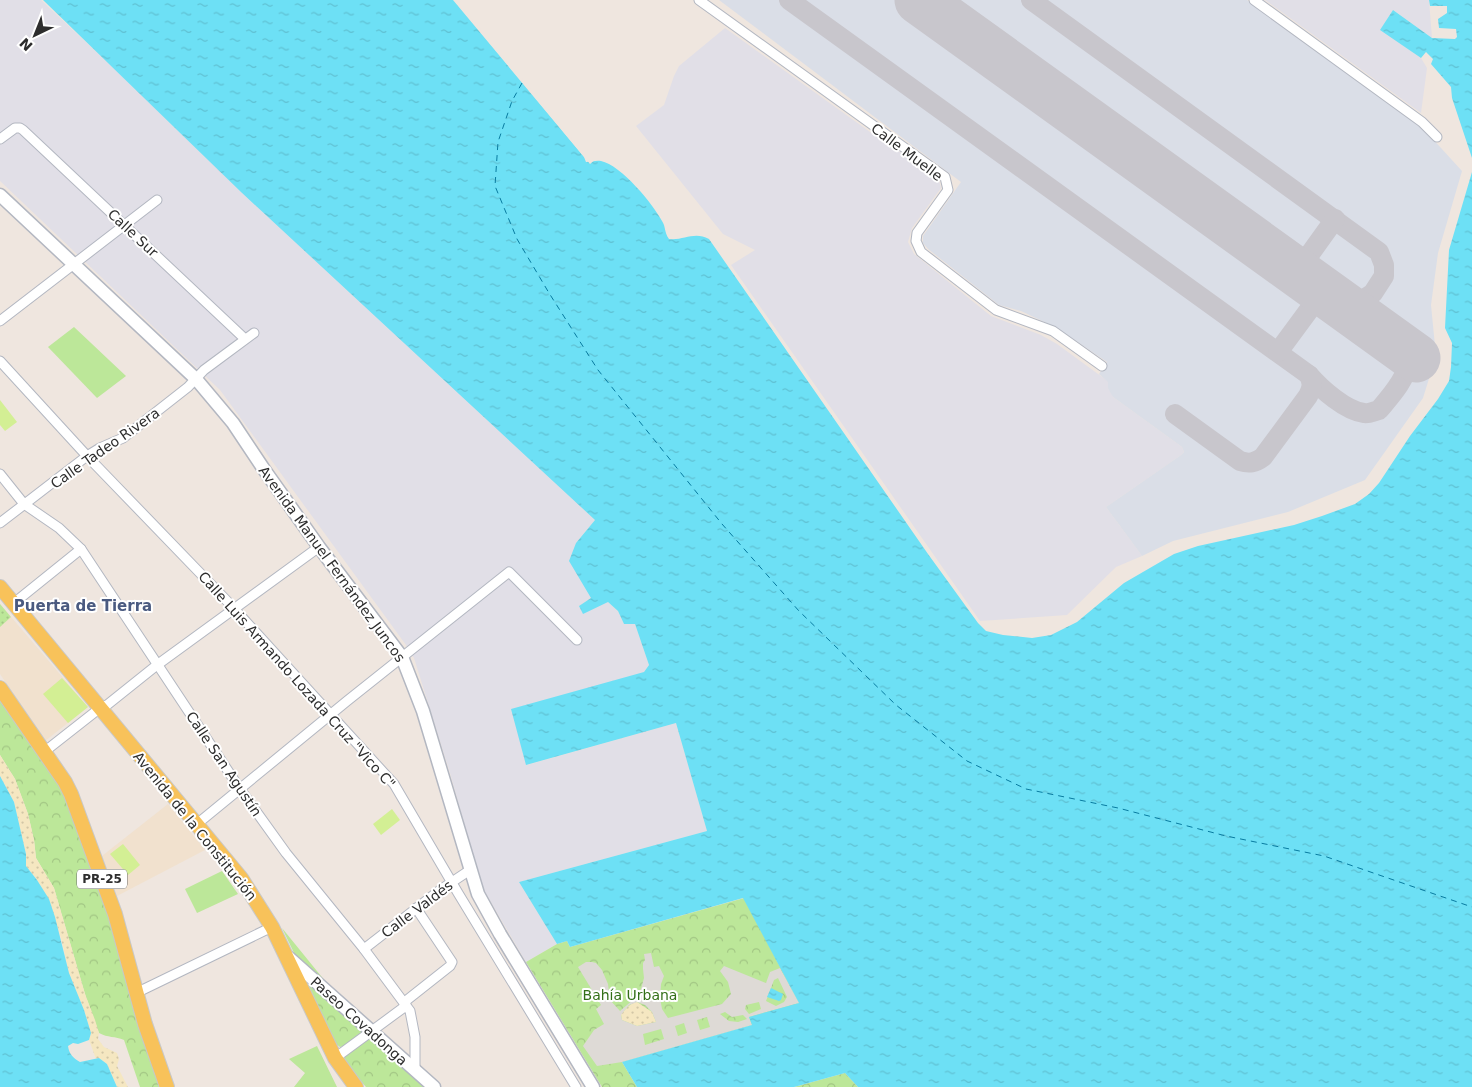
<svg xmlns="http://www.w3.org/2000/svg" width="1472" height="1087" font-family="'DejaVu Sans',sans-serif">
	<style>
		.industrial { fill: #e1dfe7 }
		.education { fill: #f1e1ce }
		.airport { fill: #dadee7 }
		.grass { fill: #bce799 }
		.forest { fill: url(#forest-crowns) }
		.sand { fill: url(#sand-dots) }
		.garden { fill: url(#garden-dots) }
		.pitch { fill: #d3ef94 }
		.plaza { fill: #dedad6; fill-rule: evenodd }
		.water { fill: url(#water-ripples) }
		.pier { fill: #efe6df }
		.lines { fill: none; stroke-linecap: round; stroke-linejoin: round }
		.ferry { stroke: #087ba0; stroke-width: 1; stroke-dasharray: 6 5; stroke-linecap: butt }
		.taxiway { stroke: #c8c6cc; stroke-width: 20 }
		.runway { stroke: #c8c6cc; stroke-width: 49 }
		.street-casing { stroke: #b3b7c1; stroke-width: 11 }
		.secondary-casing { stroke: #b3b7c1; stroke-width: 15 }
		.primary-casing { stroke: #c8c8c8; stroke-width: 16 }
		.street { stroke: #fff; stroke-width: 9 }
		.secondary { stroke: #fff; stroke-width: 12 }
		.primary { stroke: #f8c25a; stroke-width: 14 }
		.labels { text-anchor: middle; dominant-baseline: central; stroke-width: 4; stroke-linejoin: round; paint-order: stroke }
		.shield { fill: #fff; stroke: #6c6c6c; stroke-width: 1 }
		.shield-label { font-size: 12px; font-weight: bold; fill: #2d2d2d }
		.street-label { font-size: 14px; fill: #2d2d2d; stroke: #fff }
		.park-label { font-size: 14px; fill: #336f17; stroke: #fff }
		.neighbourhood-label { font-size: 15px; font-weight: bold; fill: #4a5a80; stroke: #fff }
	</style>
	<defs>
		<pattern id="forest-crowns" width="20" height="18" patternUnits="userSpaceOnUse" patternTransform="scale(1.25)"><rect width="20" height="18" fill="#bce799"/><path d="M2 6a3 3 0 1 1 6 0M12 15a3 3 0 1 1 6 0" fill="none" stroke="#a2c684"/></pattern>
		<pattern id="sand-dots" width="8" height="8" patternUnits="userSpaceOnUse" patternTransform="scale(1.25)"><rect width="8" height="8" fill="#f5e7c1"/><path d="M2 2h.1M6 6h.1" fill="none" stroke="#d2c6a6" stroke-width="1.8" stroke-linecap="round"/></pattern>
		<pattern id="garden-dots" width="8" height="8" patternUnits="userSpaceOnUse" patternTransform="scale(1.25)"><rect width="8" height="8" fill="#bce799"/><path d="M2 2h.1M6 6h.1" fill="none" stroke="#a2c684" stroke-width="1.8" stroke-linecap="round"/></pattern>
		<pattern id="water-ripples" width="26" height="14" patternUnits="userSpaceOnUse" patternTransform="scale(1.25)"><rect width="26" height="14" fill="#6de0f5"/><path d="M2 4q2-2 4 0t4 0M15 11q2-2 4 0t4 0" fill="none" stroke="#5fc0d2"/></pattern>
	</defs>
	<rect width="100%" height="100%" fill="#efe6df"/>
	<!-- industrial -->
	<g class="industrial">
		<polygon points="0,0 41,0 595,520 576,543 591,598 579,606 607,601 618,611 624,624 635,624 649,665 644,672 527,765 676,723 707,831 519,882 557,944 526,962 482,887 450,773 414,658 406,645 220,390 0,181"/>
		<polygon points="1265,0 1429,0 1432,38 1393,10 1381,30 1421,58 1427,68 1421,113"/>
		<polygon points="725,28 877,137 938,177 941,188 912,228 908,242 914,254 991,316 1041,335 1057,344 1109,382 1113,397 1182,447 1184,452 1181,455 1106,507 1142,556 1116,567 1067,615 980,621 731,265 755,250 723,234 636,126 664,105 674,76 679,66"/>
	</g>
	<!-- education -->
	<g class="education">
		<polygon points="0,604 88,707 45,741 0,674"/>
		<polygon points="168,804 205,850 117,896 102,856"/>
	</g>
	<!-- airport -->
	<polygon class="airport" points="719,0 1247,0 1420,125 1462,171 1438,253 1431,305 1436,356 1423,398 1365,480 1288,512 1173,541 1142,556 1106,507 1181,455 1184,452 1182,447 1113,397 1108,388 1108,382 1099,374 1107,362 1057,328 1021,311 999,305 928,249 923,243 923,236 961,182"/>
	<!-- grass -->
	<g class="grass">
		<polygon points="74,327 126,376 97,398 48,347"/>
		<polygon points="222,871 238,894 197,913 185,889"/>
		<polygon points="282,928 334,992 296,957"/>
		<polygon points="317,1046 337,1087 294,1087 305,1073 289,1059"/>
	</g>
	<!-- forest -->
	<g class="forest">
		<path d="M0 699 62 789 100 884 161 1087H140L124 1040C115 1036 108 1038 99 1033L85 994 54 888 36 858 34 840 28 814 15 779 0 755Z"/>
		<polygon points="744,898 799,1003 752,1025 622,1062 637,1087 602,1087 526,962 557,944 567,941 570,947"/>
		<path d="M303 974 363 1029C361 1037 348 1045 340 1047L336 1044Z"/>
		<polygon points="371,1038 428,1087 366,1087 351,1070 344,1057 345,1055 365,1039"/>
		<polygon points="845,1073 858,1087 794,1087"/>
	</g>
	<!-- sand -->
	<g class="sand">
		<polygon points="0,755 15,779 28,814 34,840 36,858 54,888 85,994 95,1020 99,1033 98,1039 104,1047 117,1053 119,1059 117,1066 128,1087 117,1087 107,1064 99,1058 96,1059 89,1040 91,1033 84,1010 69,973 61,938 49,900 37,880 26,866 26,854 14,802 0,776"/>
		<path d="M637 1002 652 1012 656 1022 637 1026 622 1020 621 1014C626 1009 630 1003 637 1002Z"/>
	</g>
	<!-- garden -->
	<polygon class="garden" points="0,604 11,617 0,627"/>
	<!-- pitch -->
	<g class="pitch">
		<polygon points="0,400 17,422 5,431 0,425"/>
		<polygon points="62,678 88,707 68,723 43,694"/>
		<polygon points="392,809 400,820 381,835 373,824"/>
		<polygon points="123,844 140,865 128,875 110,854"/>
	</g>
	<!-- plaza -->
	<path class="plaza" d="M651 953 654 967 659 966 664 976 661 984 660 998 662 1009 668 1018 722 1004 731 994 728 982 720 971 724 966 766 983 770 972 780 968 799 1003 749 1017 752 1025 622 1062 597 1066 583 1046 594 1030 604 1024 596 1009 601 1005 578 967 586 962H592L596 963 602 970 608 984 610 1000 620 1011 634 999 641 989 644 978 643 969V963L645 960 644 954ZM778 978 787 997 784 1002 776 1006 766 1001 774 980ZM637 1002 645 1005 652 1012 656 1022 637 1026 622 1020 621 1015 624 1011 629 1005ZM759 1002 761 1009 749 1014 745 1009 746 1005ZM725 1012 732 1017 743 1015 747 1019 738 1022 729 1021 720 1014ZM707 1017 710 1027 700 1030 697 1020ZM684 1023 687 1033 678 1036 675 1026ZM661 1029 664 1039 645 1045 643 1034Z"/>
	<!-- water -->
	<g class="water">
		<path d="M43 0H453L584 157 586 162C591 162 596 160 601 161 621 165 653 204 662 221 666 227 664 232 669 239 683 241 694 231 709 239L928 554 978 623 986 631 1003 635 1032 638 1051 635 1077 622 1124 583 1174 554 1198 546 1294 525 1322 516 1355 504 1369 494 1379 483 1410 436 1438 399 1449 381 1451 367 1452 343 1445 328 1449 250 1472 172V1087H858L845 1073 794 1087H637L622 1062 752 1025 749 1017 799 1003 743 898 570 947 567 941 557 944 519 882 707 831 676 723 526 765 511 709 644 672 649 665 635 624H624L618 611 608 602 583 614 579 606 591 598 569 561 576 543 595 520 241 192Z"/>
		<polygon points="1429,0 1472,0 1472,158 1452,98 1451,87 1431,64 1433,59 1426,52 1421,58 1380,30 1393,10 1432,38 1455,39 1457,37 1456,29 1439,28 1438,19 1447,13 1447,6 1430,6"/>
		<path d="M0 776 14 802 26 854V866L37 880 49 899 55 917 69 973 84 1010 91 1033 89 1040 78 1044 73 1043 68 1046C69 1054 73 1058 80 1062L99 1058 107 1064 117 1087H0Z"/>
		<polygon points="771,988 783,994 781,1000 779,1001 767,997"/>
	</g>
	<!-- pier -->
	<polygon class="pier" points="454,0 456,0 586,155 588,160 597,158 590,164"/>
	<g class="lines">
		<!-- ferry -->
		<polyline class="ferry" points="522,83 512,101 498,142 495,186 517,239 549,293 598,370 722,524 799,611 896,705 967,761 1026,789 1118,808 1226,836 1324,856 1472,907"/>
		<!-- taxiway -->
		<g class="taxiway">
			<path d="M789 0 1309 375C1321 389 1346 411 1364 413 1369 414 1374 411 1379 410 1388 399 1407 379 1407 364 1407 359 1401 351 1399 346"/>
			<polyline points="1031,0 1379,252 1384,265 1384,276 1373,293 1361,301 1343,305"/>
			<polyline points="1297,272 1335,219"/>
			<polyline points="1278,352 1323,291"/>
			<path d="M1175 414 1240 461C1249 464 1255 463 1263 457L1308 396C1312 388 1313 384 1309 375"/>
		</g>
		<!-- runway -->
		<polyline class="runway" points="919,0 1416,358"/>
		<!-- street casing -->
		<g class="street-casing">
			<g id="street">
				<polyline points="699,0 945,177 948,190 917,233 916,241 921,252 996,310 1053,331 1102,366"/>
				<polyline points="1254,0 1422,122 1437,137"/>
				<polyline points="0,139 15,128 20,128 23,130 245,339"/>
				<polyline points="0,321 157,200"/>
				<polyline points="0,361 87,456 228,602 394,784 458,893 576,1087"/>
				<polyline points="0,474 24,504 59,528 81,549 240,789 286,853 364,949 410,1011 415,1037 415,1071"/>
				<polyline points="0,523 87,456 100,448 123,438 188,387 204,370 254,333"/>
				<polyline points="14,603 81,549"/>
				<polyline points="44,752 100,708 107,705 157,665 319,547"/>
				<polyline points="197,824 347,701 509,572 577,640"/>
				<polyline points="364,949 440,890 470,870"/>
				<polyline points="136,993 272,927"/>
				<polyline points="335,1058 403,1008 407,1000 450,966 452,962 416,908"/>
			</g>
		</g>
		<!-- secondary casing -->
		<g class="secondary-casing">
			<g id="secondary">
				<polyline points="0,195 196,379 233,423 263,468 319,547 402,657 423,711 478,894 500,934 593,1087"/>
				<polyline points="287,956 434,1087"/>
			</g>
		</g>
		<!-- primary casing -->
		<g class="primary-casing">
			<g id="primary">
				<polyline points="0,587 241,878 272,927 335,1058 356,1087"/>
				<polyline points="0,688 65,782 71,794 115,914 145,1024 167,1087"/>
			</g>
		</g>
		<!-- street -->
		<use href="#street" class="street"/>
		<!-- secondary -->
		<use href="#secondary" class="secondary"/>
		<!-- primary -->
		<use href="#primary" class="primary"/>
	</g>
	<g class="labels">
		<!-- shield labels -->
		<rect class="shield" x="77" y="869.5" width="50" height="19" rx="4"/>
		<g class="shield-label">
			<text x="102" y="879">PR-25</text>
		</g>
		<!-- street labels -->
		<g class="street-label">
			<text transform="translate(907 152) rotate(37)">Calle Muelle</text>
			<text transform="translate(133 233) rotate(43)">Calle Sur</text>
			<text transform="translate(105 448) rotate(-35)">Calle Tadeo Rivera</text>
			<text transform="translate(332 564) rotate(54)">Avenida Manuel Fernández Juncos</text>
			<text transform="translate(297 680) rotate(48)">Calle Luis Armando Lozada Cruz "Vico C"</text>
			<text transform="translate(224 764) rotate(56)">Calle San Agustín</text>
			<text transform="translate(195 826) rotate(51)">Avenida de la Constitución</text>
			<text transform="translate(417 909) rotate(-37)">Calle Valdés</text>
			<text transform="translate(359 1021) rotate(42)">Paseo Covadonga</text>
		</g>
		<!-- park labels -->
		<g class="park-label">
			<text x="630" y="995">Bahía Urbana</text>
		</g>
		<!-- neighbourhood labels -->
		<g class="neighbourhood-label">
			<text x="83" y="606">Puerta de Tierra</text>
		</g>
	</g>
	<!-- north arrow -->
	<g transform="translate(35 35) rotate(223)" stroke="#ffffff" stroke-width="4" paint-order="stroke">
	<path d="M0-4L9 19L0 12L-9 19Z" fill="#2d2d2d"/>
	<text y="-8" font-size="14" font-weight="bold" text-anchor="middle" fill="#2d2d2d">N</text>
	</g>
</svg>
